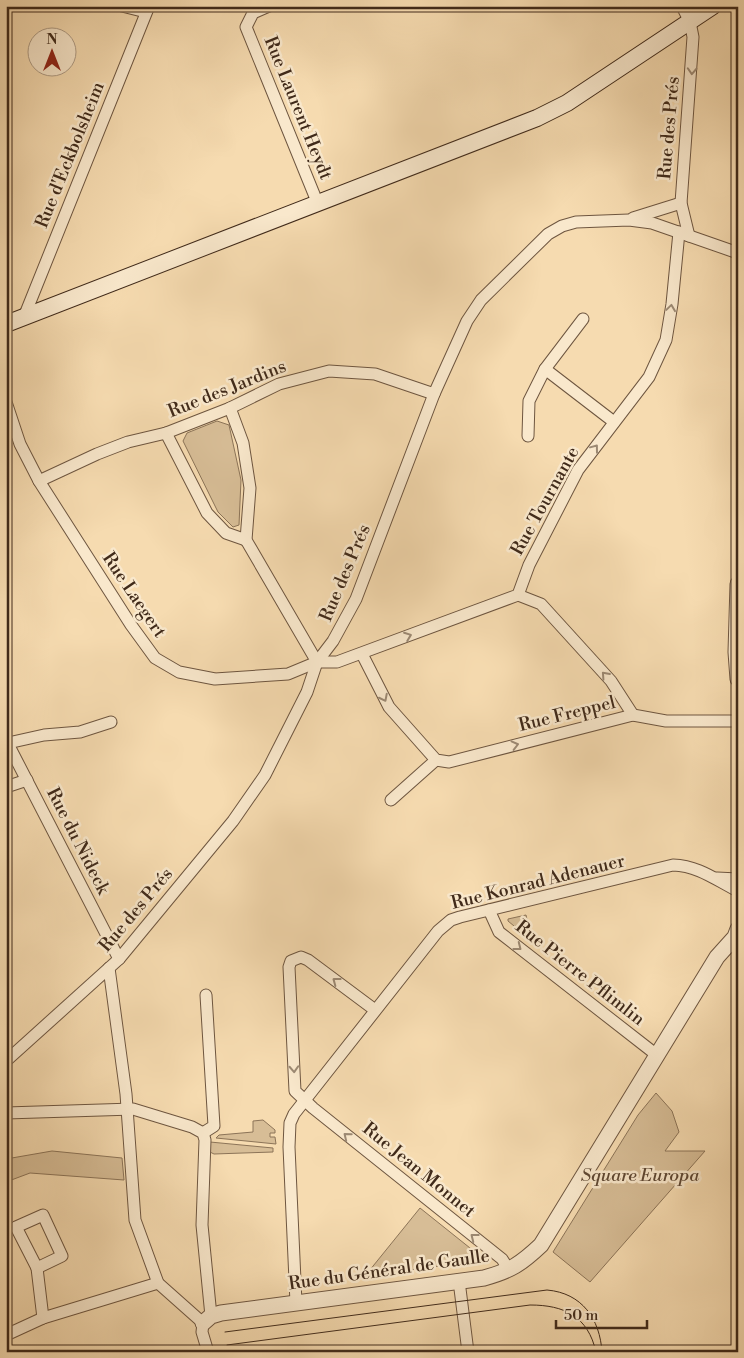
<svg xmlns="http://www.w3.org/2000/svg" width="744" height="1358" font-family="'Libre Bodoni',serif">
	<style>
		.green { fill: #d7bd96; stroke: #8c7458 }
		.lines { fill: none; stroke-linecap: round; stroke-linejoin: round }
		.minor-casing { stroke: #6e5640; stroke-width: 13 }
		.tertiary-casing { stroke: #6e5640; stroke-width: 17 }
		.secondary-casing { stroke: #402a1a; stroke-width: 18 }
		.minor { stroke: #f9e8cc; stroke-width: 11 }
		.tertiary { stroke: #f9e8cc; stroke-width: 15 }
		.secondary { stroke: #f9e8cc; stroke-width: 16 }
		.tram { stroke: #402a1a; stroke-width: 1 }
		.oneway { stroke: #9c8973 }
		.labels { text-anchor: middle; dominant-baseline: central; stroke-width: 5; stroke-linejoin: round; paint-order: stroke }
		.street-label { font-size: 18px; fill: #402a1a; stroke: #f9e8cc }
		.park-label { font-size: 18px; font-style: italic; fill: #5e4733; stroke: #f9e8cc }
	</style>
	<rect width="100%" height="100%" fill="#f6dbb0"/>
	<filter id="stains"><feTurbulence type="fractalNoise" baseFrequency=".004" numOctaves="4"/><feColorMatrix values="0 0 0 0 .2 0 0 0 0 .09 0 0 0 0 .02 0 0 0 .5 -.17"/></filter>
	<radialGradient id="worn" r=".72"><stop offset=".6" stop-color="#630" stop-opacity="0"/><stop offset="1" stop-color="#630" stop-opacity=".3"/></radialGradient>
	<!-- green -->
	<g class="green">
		<polygon points="217,421 229,425 241,480 239,525 233,527 218,512 183,441 187,433"/>
		<polygon points="526,915 532,941 508,921 508,919"/>
		<polygon points="656,1093 672,1111 679,1132 665,1151 705,1151 590,1282 553,1252 638,1115"/>
		<polygon points="263,1120 275,1130 275,1133 270,1133 270,1137 275,1137 276,1144 216,1138 219,1135 253,1132 253,1121"/>
		<polygon points="210,1142 273,1148 273,1152 214,1154 210,1152"/>
		<polygon points="52,1151 122,1158 124,1180 30,1173 6,1182 6,1159"/>
		<polygon points="420,1208 485,1260 365,1276"/>
	</g>
	<g class="lines">
		<!-- minor casing -->
		<g class="minor-casing">
			<g id="minor">
				<polyline points="122,6 146,12"/>
				<polyline points="269,6 253,13 246,27 318,204"/>
				<polyline points="682,6 690,22 693,37 681,203 689,236"/>
				<polyline points="633,218 681,203"/>
				<polyline points="24,317 149,6"/>
				<polyline points="545,369 614,422"/>
				<polyline points="6,402 20,444 39,481 131,625 155,658 179,672 215,679 288,674 317,662 337,662 518,595 529,565 578,470 649,377 666,340 672,304 679,232"/>
				<polyline points="230,408 243,443 250,488 246,540 317,662"/>
				<polyline points="166,433 207,513 226,533 246,540"/>
				<polyline points="528,436 529,401 545,369 583,319"/>
				<polyline points="39,481 97,454 128,442 166,433 230,408 279,384 329,371 375,374 434,394"/>
				<polyline points="518,595 541,604 611,681 633,715"/>
				<polyline points="362,654 389,707 436,760 449,762 633,715 666,721 738,721"/>
				<polyline points="6,740 119,959"/>
				<polyline points="8,743 44,735 80,732 111,722"/>
				<polyline points="6,787 27,780"/>
				<polyline points="391,800 436,760"/>
				<polyline points="717,878 738,879"/>
				<polyline points="489,910 499,932 658,1056"/>
				<polyline points="109,968 126,1094 135,1220 158,1283 203,1323 202,1332 208,1352"/>
				<polyline points="375,1010 308,960 301,957 291,961 289,967 295,1091 313,1108 502,1259 509,1270"/>
				<polyline points="6,1061 119,959 233,821 265,775 307,692 317,662 333,641 356,599 434,394 467,321 481,300 548,234 562,226 576,222 629,220 652,223 738,253"/>
				<polyline points="6,1113 133,1109 192,1127 203,1133 205,1140 202,1225 211,1316"/>
				<polyline points="203,1133 214,1126 206,995"/>
				<polygon points="43,1215 62,1256 37,1268 16,1227"/>
				<polyline points="37,1268 43,1318"/>
				<polyline points="459,1281 468,1352"/>
				<path d="M296 1303 289 1147 290 1123 294 1114 438 931 451 920 460 917 673 865C699 866 716 880 738 891"/>
				<polyline points="6,1335 43,1318 158,1283"/>
			</g>
		</g>
		<!-- tertiary casing -->
		<g class="tertiary-casing">
			<g id="tertiary">
				<polyline points="738,584 736,652 738,679"/>
				<path d="M203 1323 211 1316 221 1313 484 1278C510 1271 521 1264 541 1245L717 957 735 937 738 929"/>
			</g>
		</g>
		<!-- secondary casing -->
		<g class="secondary-casing">
			<polyline id="secondary" points="6,324 537,118 567,103 713,6"/>
		</g>
		<!-- minor -->
		<use href="#minor" class="minor"/>
		<!-- tertiary -->
		<use href="#tertiary" class="tertiary"/>
		<!-- secondary -->
		<use href="#secondary" class="secondary"/>
		<!-- tram -->
		<g class="tram">
			<path d="M225 1332 547 1290C582 1293 600 1319 602 1352"/>
			<path d="M227 1345 530 1305C564 1305 588 1316 596 1352"/>
		</g>
	</g>
	<!-- one-way arrows -->
	<defs><path id="oneway-chevron" d="M-2-3.5L2.5 0L-2 3.5" fill="none" stroke-width="1.6" stroke-linecap="round" stroke-linejoin="round" transform="scale(1.25)"/></defs>
	<g class="oneway">
		<use href="#oneway-chevron" transform="translate(692 71) rotate(93)"/>
		<use href="#oneway-chevron" transform="translate(671 308) rotate(-82)"/>
		<use href="#oneway-chevron" transform="translate(595 448) rotate(-53)"/>
		<use href="#oneway-chevron" transform="translate(408 636) rotate(-21)"/>
		<use href="#oneway-chevron" transform="translate(605 675) rotate(-132)"/>
		<use href="#oneway-chevron" transform="translate(384 698) rotate(63)"/>
		<use href="#oneway-chevron" transform="translate(515 745) rotate(-14)"/>
		<use href="#oneway-chevron" transform="translate(518 947) rotate(38)"/>
		<use href="#oneway-chevron" transform="translate(336 981) rotate(-143)"/>
		<use href="#oneway-chevron" transform="translate(294 1069) rotate(87)"/>
		<use href="#oneway-chevron" transform="translate(347 1136) rotate(-141)"/>
		<use href="#oneway-chevron" transform="translate(474 1237) rotate(-142)"/>
	</g>
	<g class="labels">
		<!-- street labels -->
		<g class="street-label">
			<text transform="translate(298 108) rotate(68)">Rue Laurent Heydt</text>
			<text transform="translate(669 128) rotate(-85)">Rue des Prés</text>
			<text transform="translate(70 155) rotate(-68)">Rue d'Eckbolsheim</text>
			<text transform="translate(227 389) rotate(-22)">Rue des Jardins</text>
			<text transform="translate(545 501) rotate(-61)">Rue Tournante</text>
			<text transform="translate(345 573) rotate(-67)">Rue des Prés</text>
			<text transform="translate(134 595) rotate(56)">Rue Laegert</text>
			<text transform="translate(567 714) rotate(-14)">Rue Freppel</text>
			<text transform="translate(78 841) rotate(63)">Rue du Nideck</text>
			<text transform="translate(538 882) rotate(-14)">Rue Konrad Adenauer</text>
			<text transform="translate(136 910) rotate(-50)">Rue des Prés</text>
			<text transform="translate(580 973) rotate(38)">Rue Pierre Pflimlin</text>
			<text transform="translate(419 1170) rotate(39)">Rue Jean Monnet</text>
			<text transform="translate(389 1270) rotate(-8)">Rue du Général de Gaulle</text>
		</g>
		<!-- park labels -->
		<g class="park-label">
			<text x="640" y="1175">Square Europa</text>
		</g>
	</g>
	<!-- margin -->
	<rect width="744" height="1358" fill="none" stroke="#f6dbb0" stroke-width="25"/>
	<rect x="8" y="8" width="729" height="1343" fill="none" stroke="#402a1a" stroke-width="2.5"/>
	<rect x="12" y="12" width="719" height="1333" fill="none" stroke="#402a1a"/>
	<!-- north arrow -->
	<g transform="translate(52 52)"><circle r="24" fill="#f9e8cc" stroke="#af9c85"/>
	<path d="M0-4L9 19L0 12L-9 19Z" fill="#8f2418"/>
	<text y="-8" font-size="14" font-weight="bold" text-anchor="middle" fill="#402a1a">N</text>
	</g>
	<!-- scale -->
	<path d="M556 1320v8h91v-8" fill="none" stroke="#402a1a" stroke-width="2.5"/>
	<text x="564" y="1320" font-size="15" fill="#402a1a" stroke="#f9e8cc" stroke-width="4" paint-order="stroke">50 m</text>
	<rect width="100%" height="100%" filter="url(#stains)"/>
	<rect width="100%" height="100%" fill="url(#worn)"/>
</svg>
